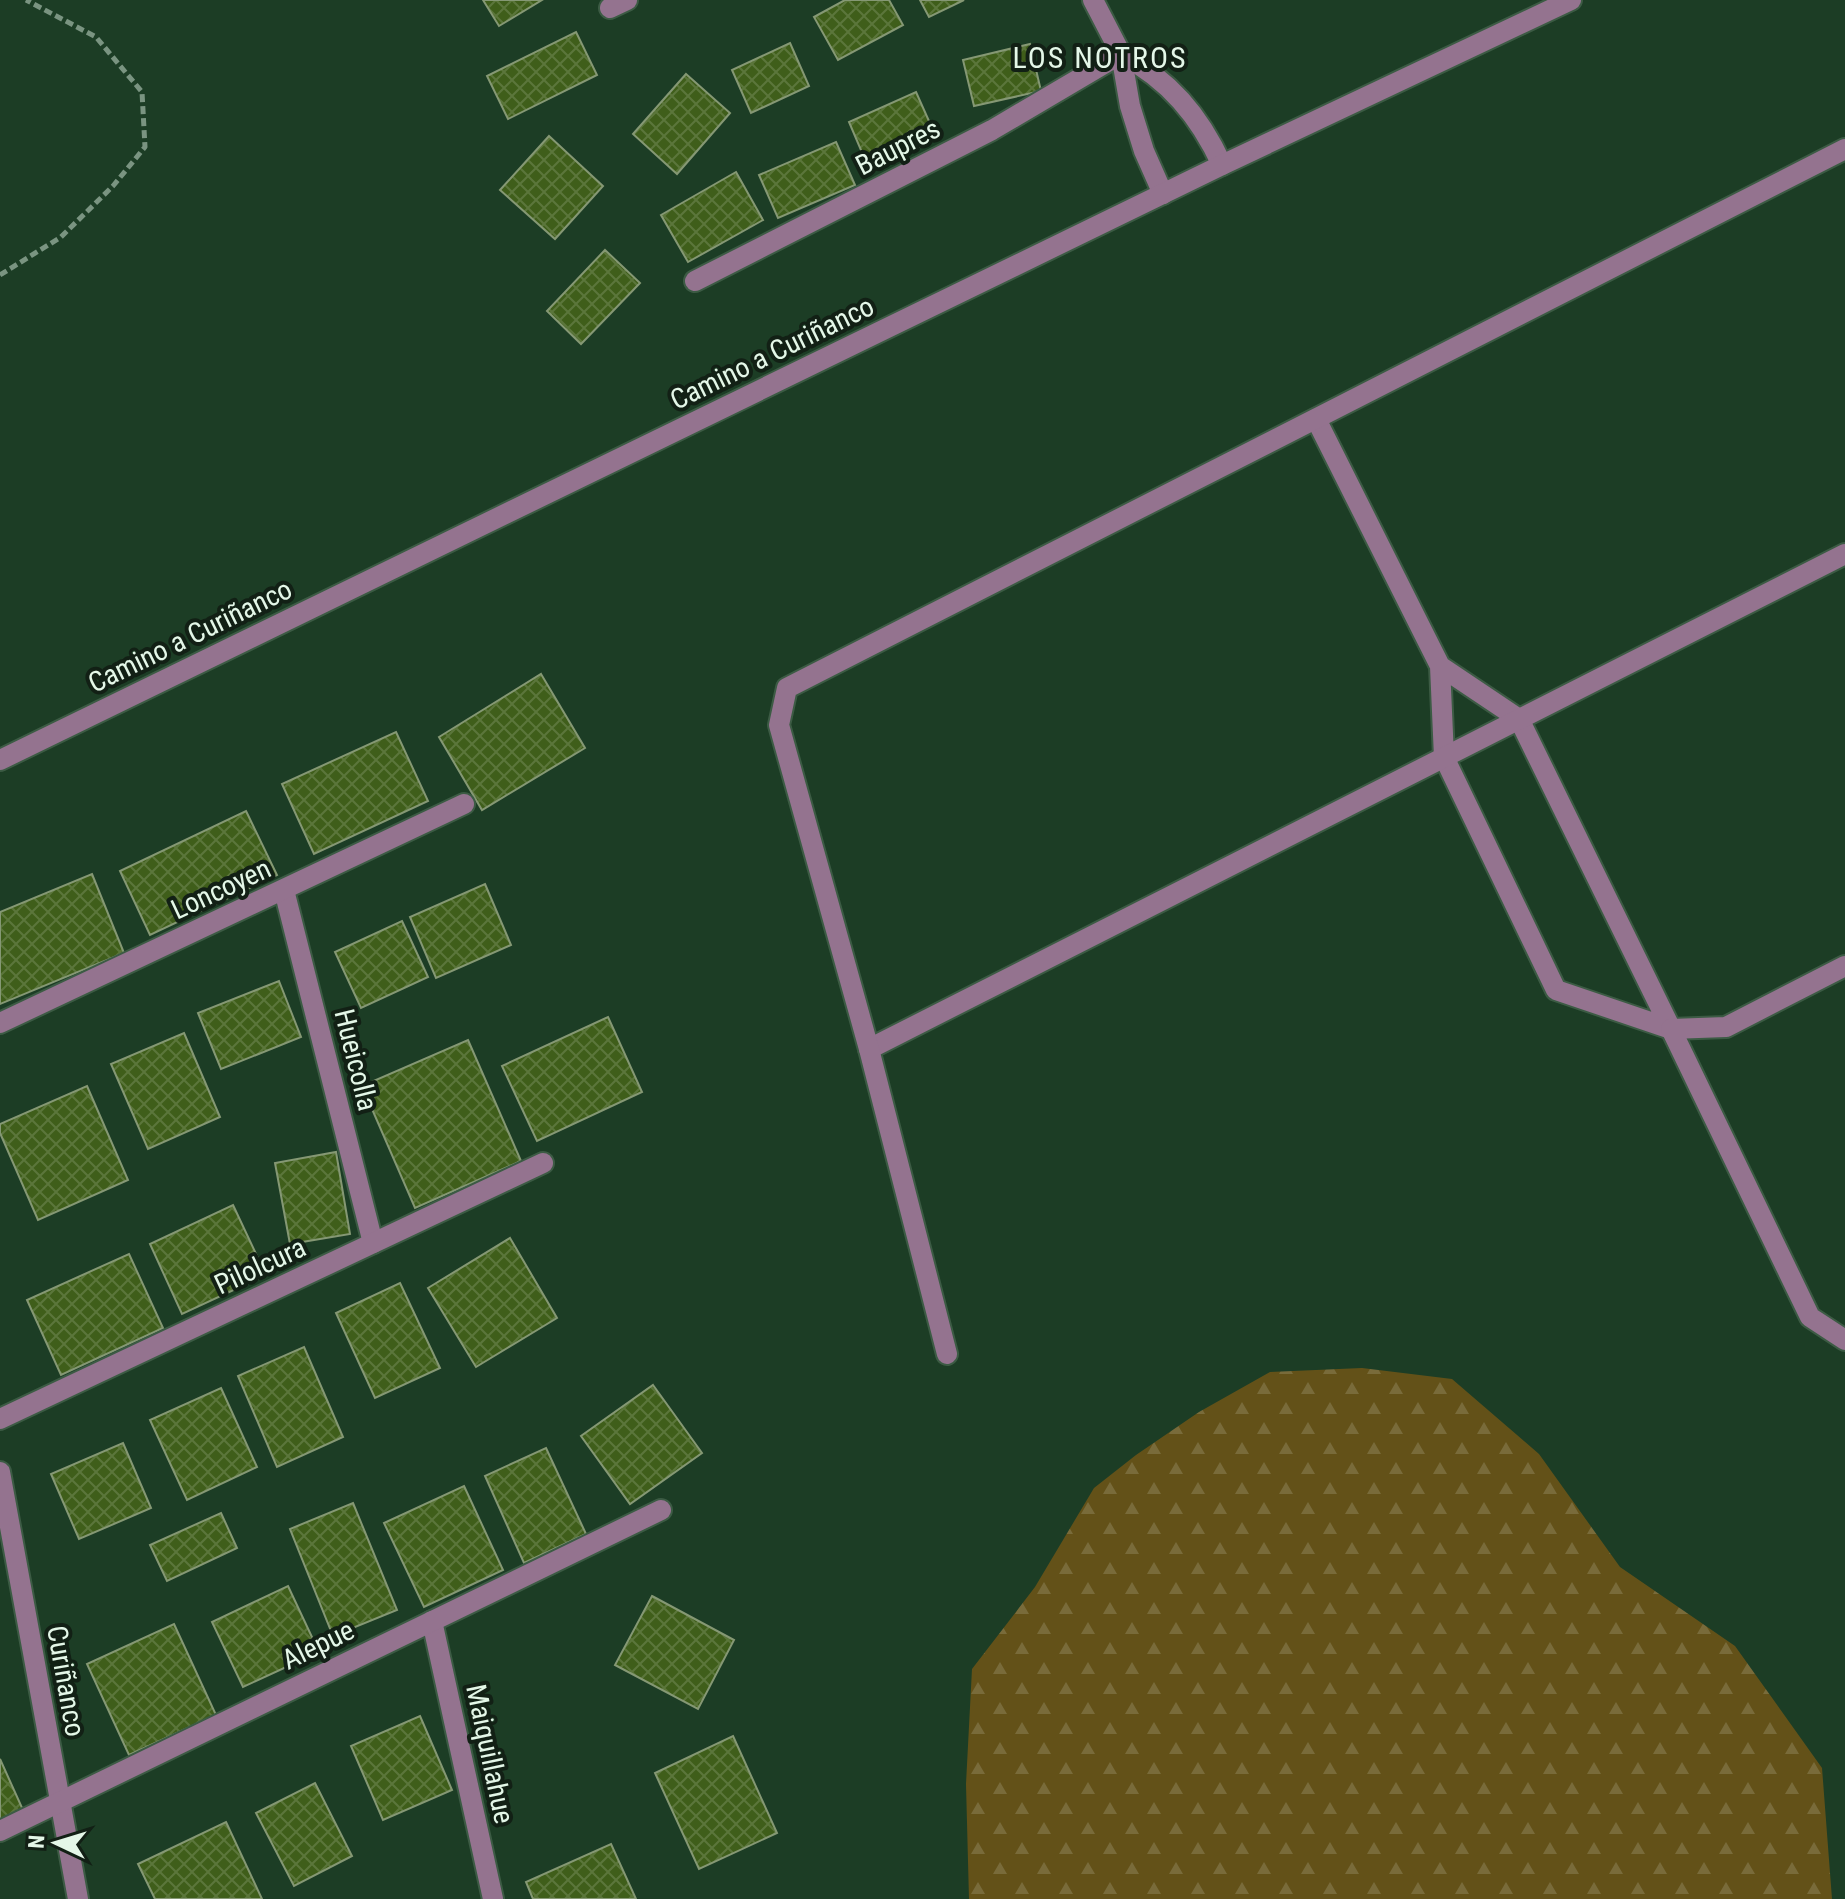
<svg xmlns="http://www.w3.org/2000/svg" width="1845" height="1899" font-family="'Roboto Condensed',sans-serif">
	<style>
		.forest { fill: url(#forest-firs) }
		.building { fill: url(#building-cross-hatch); stroke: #859874; stroke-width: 2 }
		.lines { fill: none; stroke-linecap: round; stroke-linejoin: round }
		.minor-casing { stroke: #3c5b44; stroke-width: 24 }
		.path { stroke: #7a9481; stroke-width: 5; stroke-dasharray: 8 4; stroke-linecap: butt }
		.minor { stroke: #94738f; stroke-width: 20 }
		.labels { text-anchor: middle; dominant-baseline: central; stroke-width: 8; stroke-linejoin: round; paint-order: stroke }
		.street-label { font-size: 28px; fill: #e4f7e8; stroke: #122015 }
		.neighbourhood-label { font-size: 30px; letter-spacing: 2px; fill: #e4f7e8; stroke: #122015 }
	</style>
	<defs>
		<pattern id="forest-firs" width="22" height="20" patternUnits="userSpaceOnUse" patternTransform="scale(2)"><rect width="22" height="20" fill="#635118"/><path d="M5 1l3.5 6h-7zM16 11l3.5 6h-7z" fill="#796b3a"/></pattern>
		<pattern id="building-cross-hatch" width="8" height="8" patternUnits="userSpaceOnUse" patternTransform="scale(2)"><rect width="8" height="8" fill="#3f5e1a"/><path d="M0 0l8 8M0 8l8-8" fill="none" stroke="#5b763b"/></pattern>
	</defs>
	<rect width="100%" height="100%" fill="#1c3d25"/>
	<!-- forest -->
	<polygon class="forest" points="1362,1368 1452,1379 1539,1454 1620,1567 1735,1646 1822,1768 1832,1899 969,1899 966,1784 972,1669 1035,1587 1094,1488 1136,1455 1199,1412 1270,1372"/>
	<!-- building -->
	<g class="building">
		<polygon points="483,0 542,0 499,26"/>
		<polygon points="845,0 889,0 903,25 838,60 814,17"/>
		<polygon points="920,0 964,0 929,17"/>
		<polygon points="576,32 597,75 508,119 487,76"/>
		<polygon points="790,43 809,86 751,113 732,70"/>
		<polygon points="1030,44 1041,91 974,106 963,60"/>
		<polygon points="686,74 730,113 677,174 633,134"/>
		<polygon points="916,92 937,139 869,169 849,122"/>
		<polygon points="549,136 603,186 555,239 500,190"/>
		<polygon points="836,142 855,185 778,218 759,175"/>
		<polygon points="736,172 763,220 688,262 661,215"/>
		<polygon points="605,250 640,283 581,344 547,311"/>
		<polygon points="541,674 585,748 482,810 439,737"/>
		<polygon points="396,732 428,801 314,854 282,784"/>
		<polygon points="246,811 277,875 150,935 120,871"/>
		<polygon points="92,874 124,953 0,1004 0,912"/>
		<polygon points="485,884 511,945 436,978 410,917"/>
		<polygon points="402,921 428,977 361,1008 335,952"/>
		<polygon points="279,981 301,1037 221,1069 198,1013"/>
		<polygon points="608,1017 642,1092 537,1141 502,1066"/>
		<polygon points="184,1033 220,1117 148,1149 111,1064"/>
		<polygon points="468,1040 521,1161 415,1208 362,1086"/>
		<polygon points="87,1086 128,1180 38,1220 0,1133 0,1124"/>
		<polygon points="336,1152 350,1234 290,1244 275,1163"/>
		<polygon points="233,1205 266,1275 182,1314 150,1244"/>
		<polygon points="510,1238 557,1318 476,1367 428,1288"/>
		<polygon points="129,1254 163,1328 61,1375 27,1300"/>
		<polygon points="400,1283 440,1368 375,1398 336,1313"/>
		<polygon points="304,1347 343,1437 277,1467 238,1376"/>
		<polygon points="653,1385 702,1453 630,1504 581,1436"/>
		<polygon points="221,1388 257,1467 187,1500 150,1420"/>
		<polygon points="123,1443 151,1508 79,1539 51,1474"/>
		<polygon points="546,1448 586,1534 524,1563 485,1476"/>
		<polygon points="464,1486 503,1570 424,1607 384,1523"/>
		<polygon points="353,1503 397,1610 333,1636 290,1529"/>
		<polygon points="221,1513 237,1548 167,1581 150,1545"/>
		<polygon points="288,1586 319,1652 243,1687 212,1622"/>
		<polygon points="652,1596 734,1640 698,1709 615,1665"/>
		<polygon points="174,1624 216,1715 129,1755 87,1664"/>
		<polygon points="420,1716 452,1790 383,1820 351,1746"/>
		<polygon points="733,1736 777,1833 699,1869 655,1773"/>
		<polygon points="0,1759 23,1810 0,1820"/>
		<polygon points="315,1783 352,1856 294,1886 256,1813"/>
		<polygon points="226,1822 262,1899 155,1899 138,1864"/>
		<polygon points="611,1844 636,1899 533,1899 526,1882"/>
	</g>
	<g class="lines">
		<!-- minor casing -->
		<g class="minor-casing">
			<g id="minor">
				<polyline points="1093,0 1121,54 1130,106 1144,151 1163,194"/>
				<polyline points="610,8 627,0"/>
				<path d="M1121 54C1169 80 1199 115 1222 165"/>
				<polyline points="695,281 992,130 1121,54"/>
				<polyline points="1316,419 1440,666 1444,757 1556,990 1671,1029 1519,719 1440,666"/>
				<polyline points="0,760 1222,165 1571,0"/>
				<polyline points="284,890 373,1243"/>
				<polyline points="1845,966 1726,1027 1671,1029 1810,1317 1845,1340"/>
				<polyline points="0,1023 464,804"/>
				<polyline points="869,1049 1845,554"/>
				<polyline points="947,1354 869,1049 779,725 787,688 1845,149"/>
				<polyline points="0,1419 543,1163"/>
				<polyline points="0,1472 78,1899"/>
				<polyline points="432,1621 493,1899"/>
				<polyline points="0,1831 661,1510"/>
			</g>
		</g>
		<!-- path -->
		<polyline class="path" points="0,275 61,237 113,186 145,147 142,92 96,37 26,0"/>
		<!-- minor -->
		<use href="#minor" class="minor"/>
	</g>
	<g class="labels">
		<!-- street labels -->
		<g class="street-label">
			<text transform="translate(898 147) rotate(-27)">Baupres</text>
			<text transform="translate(772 353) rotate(-26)">Camino a Curiñanco</text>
			<text transform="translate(190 636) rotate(-26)">Camino a Curiñanco</text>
			<text transform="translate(221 889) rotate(-25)">Loncoyen</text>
			<text transform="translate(356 1060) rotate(76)">Hueicolla</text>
			<text transform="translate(260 1266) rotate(-25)">Pilolcura</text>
			<text transform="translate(318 1645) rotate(-26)">Alepue</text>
			<text transform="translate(66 1681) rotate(80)">Curiñanco</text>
			<text transform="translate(490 1754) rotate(78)">Maiquillahue</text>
		</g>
		<!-- neighbourhood labels -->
		<g class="neighbourhood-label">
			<text x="1100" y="57">LOS NOTROS</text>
		</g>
	</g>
	<!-- north arrow -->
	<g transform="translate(56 1843) rotate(274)" stroke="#122015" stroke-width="6" paint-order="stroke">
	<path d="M0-6L14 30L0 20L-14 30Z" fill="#e4f7e8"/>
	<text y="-12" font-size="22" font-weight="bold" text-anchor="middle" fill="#e4f7e8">N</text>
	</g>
</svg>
